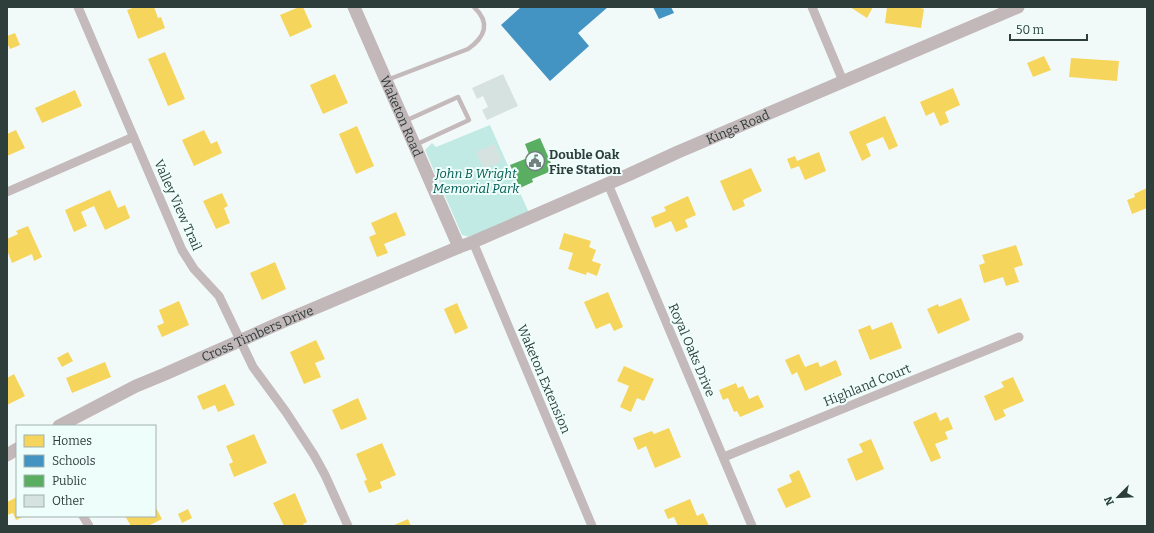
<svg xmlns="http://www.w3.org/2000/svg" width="1154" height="533" font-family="Bitter,serif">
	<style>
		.green { fill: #c2eae4 }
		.homes { fill: #f6d55c }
		.schools { fill: #4393c3 }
		.public { fill: #5aae61 }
		.building { fill: #d6e2e0 }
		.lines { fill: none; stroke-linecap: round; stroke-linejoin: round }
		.lane { stroke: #c4b9bb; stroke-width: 4.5 }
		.street { stroke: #c4b9bb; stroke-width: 9 }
		.secondary { stroke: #c2b7b9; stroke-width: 13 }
		.labels { text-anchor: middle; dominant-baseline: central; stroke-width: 4; stroke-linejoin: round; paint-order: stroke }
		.street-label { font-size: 13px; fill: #2e3e3b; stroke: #eefefb }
		.poi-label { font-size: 13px; font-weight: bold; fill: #2e3e3b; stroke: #eefefb; text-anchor: start }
		.park-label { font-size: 13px; font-style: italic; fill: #005a51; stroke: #eefefb }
	</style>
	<rect width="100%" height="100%" fill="#f2faf9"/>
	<!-- green -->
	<polygon class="green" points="490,125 529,213 469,237 462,235 425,150 432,143 436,147"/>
	<!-- homes -->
	<g class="homes">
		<polygon points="135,7 154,7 158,18 161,17 165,28 138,39 127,10"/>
		<polygon points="299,7 303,7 312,27 290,37 280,15"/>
		<polygon points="850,7 873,7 867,18"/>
		<polygon points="887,7 917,7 924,9 921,28 885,23"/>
		<polygon points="15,33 20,45 10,49 7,43 7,36"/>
		<polygon points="165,52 185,99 168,106 148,59"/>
		<polygon points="1044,56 1051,70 1033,77 1027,63"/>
		<polygon points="1071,58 1119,61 1117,81 1069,77"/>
		<polygon points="335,74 348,103 323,114 310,85"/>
		<polygon points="953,88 960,105 945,112 949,122 940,126 934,112 926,116 920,102"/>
		<polygon points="75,90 82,106 42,123 35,108"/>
		<polygon points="885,116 898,146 889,150 883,137 866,144 871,156 862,161 849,132"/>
		<polygon points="357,126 374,166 356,174 339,134"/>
		<polygon points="16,130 25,148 7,156 7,134"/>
		<polygon points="204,130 211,144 217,141 222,153 194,166 182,140"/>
		<polygon points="819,152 826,171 805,180 799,166 791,169 787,159 795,156 797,161"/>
		<polygon points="751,168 762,191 743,200 745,206 733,211 720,181"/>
		<polygon points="1147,188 1147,208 1132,214 1127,200 1135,197 1134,194"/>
		<polygon points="110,190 118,208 125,205 130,218 105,230 94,206 81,212 87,226 74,232 65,210"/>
		<polygon points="222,193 228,206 224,208 230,223 216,229 203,201"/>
		<polygon points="688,196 696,215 685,220 688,227 676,232 671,221 655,228 651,217 666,211 664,207"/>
		<polygon points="396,212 406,235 384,244 388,253 377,257 369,237 376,234 371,223"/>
		<polygon points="28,226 42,257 34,261 32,254 12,263 7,250 7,239 18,234 16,231"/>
		<polygon points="564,233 591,241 589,247 596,250 592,261 601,264 597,276 587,272 586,275 568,269 573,253 559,249"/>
		<polygon points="1016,245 1023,265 1014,268 1019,282 1006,286 1003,277 984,283 979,265 985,263 982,255"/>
		<polygon points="275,262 286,289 262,300 250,273"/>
		<polygon points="608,292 623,327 614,331 610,323 596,329 584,302"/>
		<polygon points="961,298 970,320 938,334 927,309 938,304 939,307"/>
		<polygon points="179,301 189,325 162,337 157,326 164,323 159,310"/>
		<polygon points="457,303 468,328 455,334 444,309"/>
		<polygon points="892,322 902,348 870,360 858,330 870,325 872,330"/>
		<polygon points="316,340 325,359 315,363 321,377 304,384 290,352"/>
		<polygon points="68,352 73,361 62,367 57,358"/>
		<polygon points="799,354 805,367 818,362 820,367 836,360 842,375 805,391 797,372 792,375 785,360"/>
		<polygon points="105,362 111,377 72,393 66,378"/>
		<polygon points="624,366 654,379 644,401 637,398 631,412 620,407 629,386 617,381"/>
		<polygon points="14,374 25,396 7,405 7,378"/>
		<polygon points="1013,377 1024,401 1003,410 1006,416 995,421 984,396 1004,387 1001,382"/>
		<polygon points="736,383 738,388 743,386 749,399 758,395 764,407 740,417 737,411 734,412 728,398 723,400 719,390"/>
		<polygon points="225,384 235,405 218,412 215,405 203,410 197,396"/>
		<polygon points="358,398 367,419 341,430 332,410"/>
		<polygon points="936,412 940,421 948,417 953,429 945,432 948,439 935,444 941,458 931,462 913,422"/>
		<polygon points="669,428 681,457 655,468 646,446 638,450 633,438 652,431 654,434"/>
		<polygon points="254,434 267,463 234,477 229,464 233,462 226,446"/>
		<polygon points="871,439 884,469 856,481 847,459 863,452 859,444"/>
		<polygon points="382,443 396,475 380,482 382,488 369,493 364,481 367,480 356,454"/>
		<polygon points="799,470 811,497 786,508 777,489 792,482 789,475"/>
		<polygon points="295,493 307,522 303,524 304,526 284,526 273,503"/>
		<polygon points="17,497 17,516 25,516 16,520 13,513 7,515 7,502"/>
		<polygon points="690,499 697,516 703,513 709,526 678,526 674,517 668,519 664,510"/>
		<polygon points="155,506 162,519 148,526 131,526 125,516 155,516"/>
		<polygon points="188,509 192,518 182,523 178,514"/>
		<polygon points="408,519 411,526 392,526"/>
	</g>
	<!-- schools -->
	<g class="schools">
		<polygon points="521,7 608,7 578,33 589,46 550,81 501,25"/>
		<polygon points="653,7 671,7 674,13 659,19"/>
	</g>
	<!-- public -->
	<polygon class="public" points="540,138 554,170 532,179 533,182 520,188 510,165 530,157 525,144"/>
	<!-- building -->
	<g class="building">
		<polygon points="503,74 518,106 487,120 482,110 488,107 483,96 477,99 472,88"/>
		<polygon points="494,144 502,161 484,169 476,152"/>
	</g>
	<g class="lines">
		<!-- lane -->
		<g class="lane">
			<path d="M387 80 468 49C485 37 491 23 474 7"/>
			<polyline points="405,121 458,97 469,120 415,145"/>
		</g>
		<!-- street -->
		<g class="street">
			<polyline points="78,7 182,250 194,269 219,296 253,367 286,412 314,455 325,475 348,526"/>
			<polyline points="812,7 843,81"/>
			<polyline points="608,184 752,526"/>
			<polyline points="7,192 133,137"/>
			<polyline points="473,242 592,526"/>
			<polyline points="724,457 1019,337"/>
			<polyline points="83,516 89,526"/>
		</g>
		<!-- secondary -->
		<g class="secondary">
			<path id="s1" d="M354 7 459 247"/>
			<path id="s2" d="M59 426 136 386 165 374 282 322 459 247 473 242 628 175 678 152 1018 7"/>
			<polyline points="7,455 17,449"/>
		</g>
	</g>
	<!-- icons -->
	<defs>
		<g id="civic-ring" transform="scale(1)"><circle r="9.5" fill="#eefefb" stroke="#73807e" stroke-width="1.5"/><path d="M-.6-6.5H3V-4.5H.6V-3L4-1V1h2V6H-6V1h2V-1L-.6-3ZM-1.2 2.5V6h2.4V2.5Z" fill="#73807e"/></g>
	</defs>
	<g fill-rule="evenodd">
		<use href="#civic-ring" x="535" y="161"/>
	</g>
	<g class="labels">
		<!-- street labels -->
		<g class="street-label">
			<text stroke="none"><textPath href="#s1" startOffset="119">Waketon Road</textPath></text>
			<text stroke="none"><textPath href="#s2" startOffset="742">Kings Road</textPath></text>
			<text transform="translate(178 205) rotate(66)">Valley View Trail</text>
			<text stroke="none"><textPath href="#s2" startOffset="219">Cross Timbers Drive</textPath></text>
			<text transform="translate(692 350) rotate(67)">Royal Oaks Drive</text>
			<text transform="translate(544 379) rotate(67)">Waketon Extension</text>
			<text transform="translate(867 385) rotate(-22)">Highland Court</text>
		</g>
		<!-- poi labels -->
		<g class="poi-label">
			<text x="549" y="154">Double Oak<tspan x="549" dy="15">Fire Station</tspan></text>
		</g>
		<!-- park labels -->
		<g class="park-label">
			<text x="476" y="173">John B Wright<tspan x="476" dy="15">Memorial Park</tspan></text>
		</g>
	</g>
	<!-- border -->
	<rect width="1154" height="533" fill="none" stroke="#2e3e3b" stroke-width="16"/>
	<!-- legend -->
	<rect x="16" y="425" width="140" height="92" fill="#eefefb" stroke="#a1b1ae"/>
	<rect x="24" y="435" width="20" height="12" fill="#f6d55c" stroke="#a1b1ae"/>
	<text x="52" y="445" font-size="12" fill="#2e3e3b">Homes</text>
	<rect x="24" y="455" width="20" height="12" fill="#4393c3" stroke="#a1b1ae"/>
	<text x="52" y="465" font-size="12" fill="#2e3e3b">Schools</text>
	<rect x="24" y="475" width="20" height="12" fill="#5aae61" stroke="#a1b1ae"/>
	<text x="52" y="485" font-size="12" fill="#2e3e3b">Public</text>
	<rect x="24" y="495" width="20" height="12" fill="#d6e2e0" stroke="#a1b1ae"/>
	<text x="52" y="505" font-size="12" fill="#2e3e3b">Other</text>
	<!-- north arrow -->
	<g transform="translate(1118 497) rotate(246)" stroke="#eefefb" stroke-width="3" paint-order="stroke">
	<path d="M0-3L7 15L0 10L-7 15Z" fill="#2e3e3b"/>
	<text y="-6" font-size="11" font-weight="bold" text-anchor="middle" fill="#2e3e3b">N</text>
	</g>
	<!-- scale -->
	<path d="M1010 34v6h77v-6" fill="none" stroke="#2e3e3b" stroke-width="2"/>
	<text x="1016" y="34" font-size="12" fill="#2e3e3b" stroke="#eefefb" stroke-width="3" paint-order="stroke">50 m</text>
</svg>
